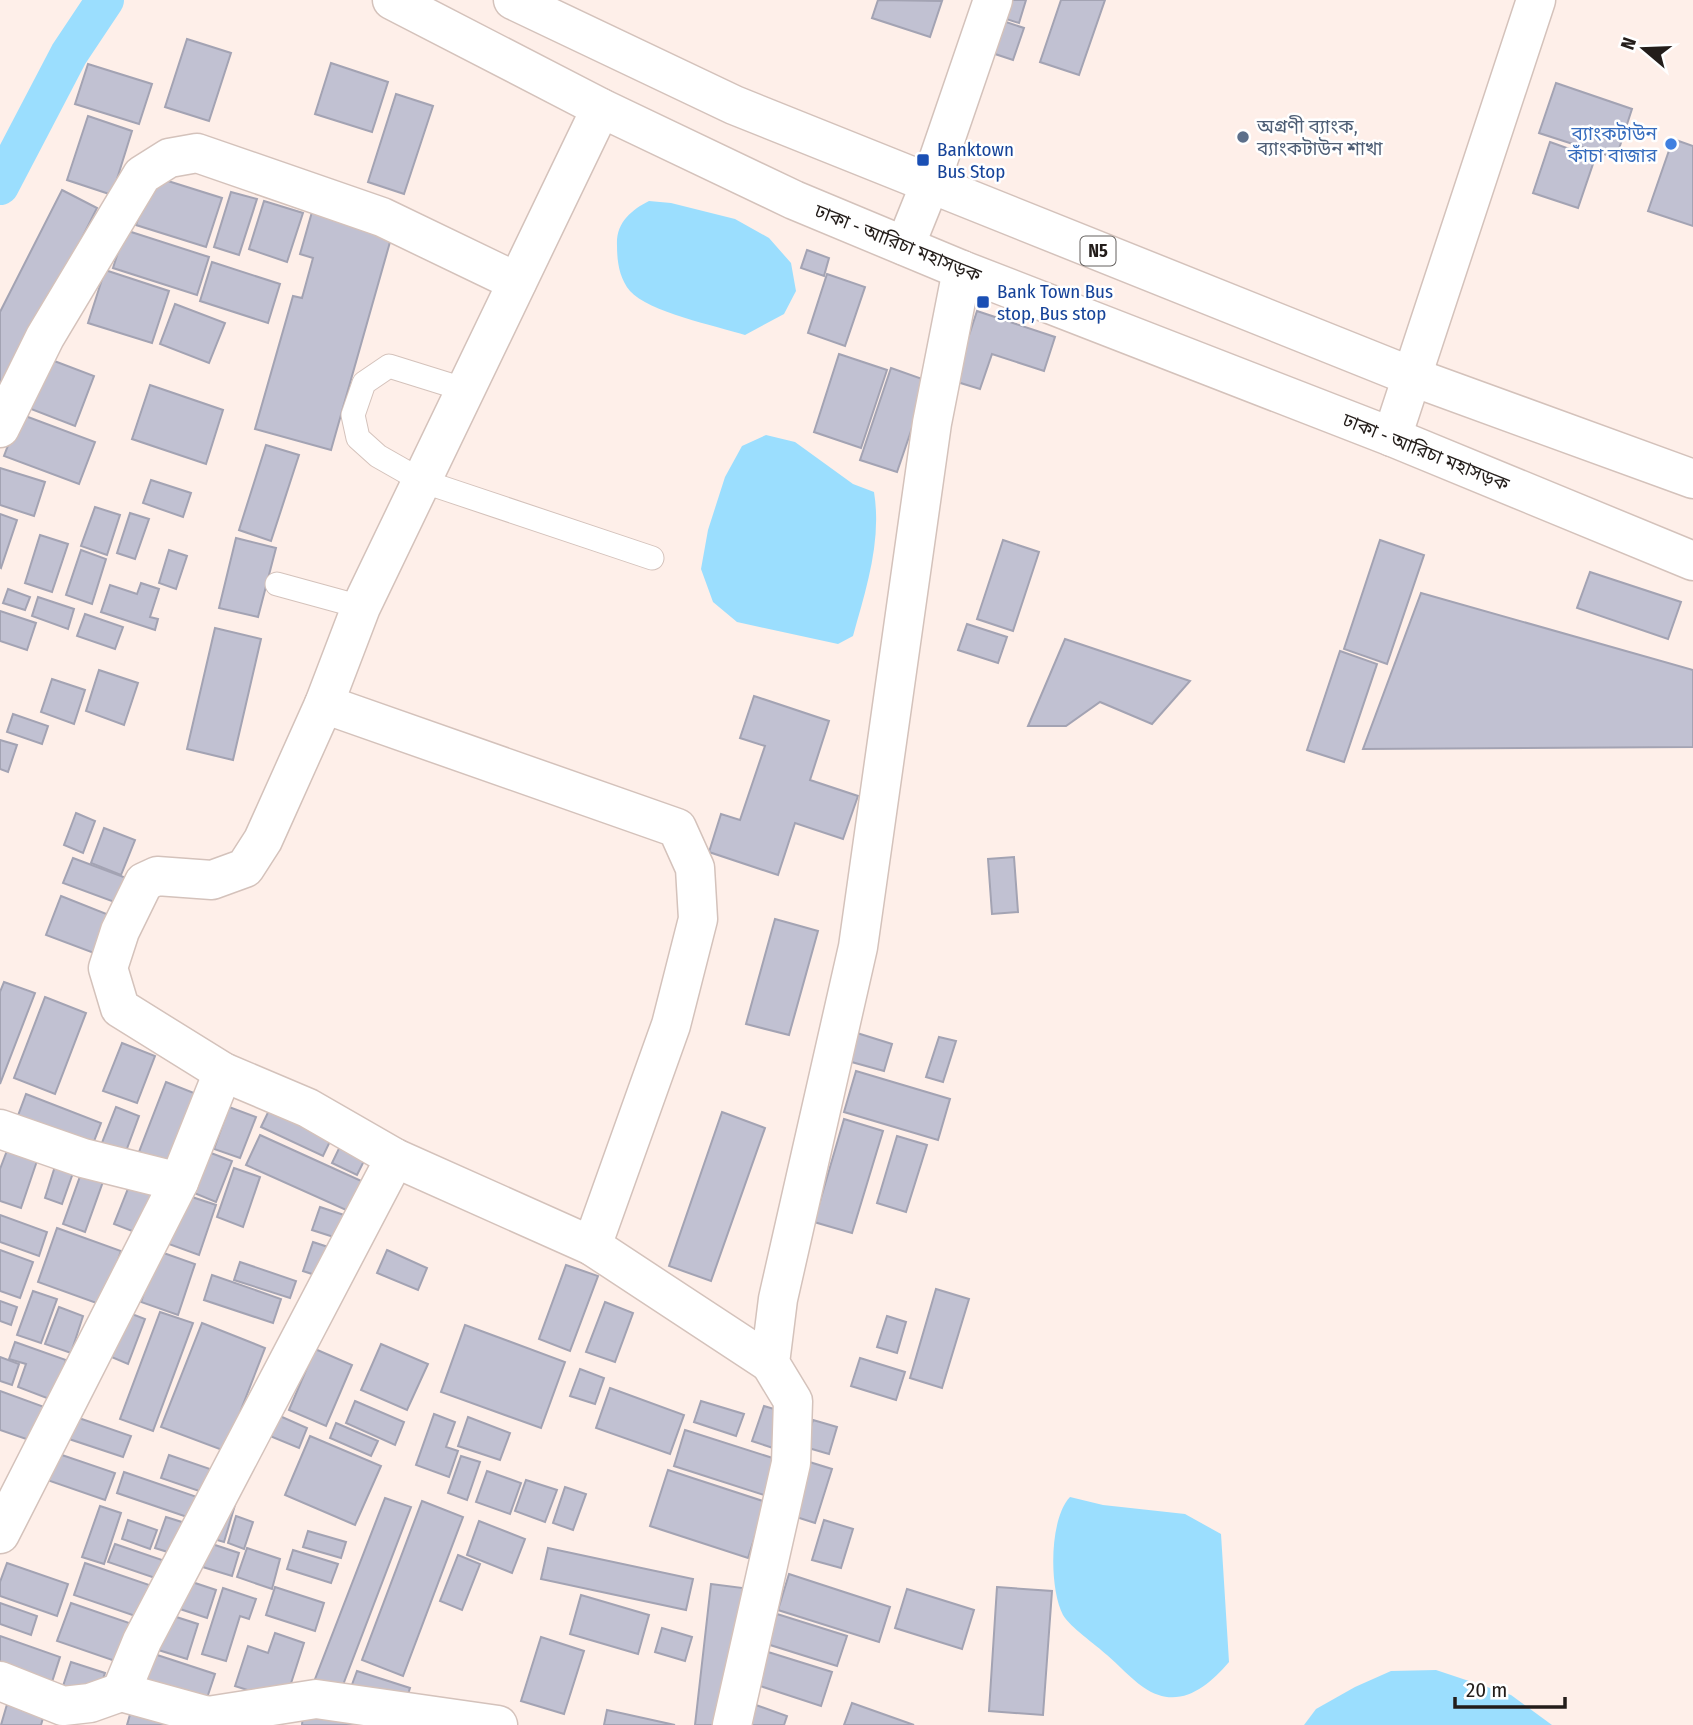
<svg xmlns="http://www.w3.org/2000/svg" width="1693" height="1725" font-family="'Fira Sans Condensed','Noto Sans Bengali',sans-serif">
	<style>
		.water { fill: #9bdefe }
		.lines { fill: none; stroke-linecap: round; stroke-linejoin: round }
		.canal { stroke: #9bdefe; stroke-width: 38 }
		.building { fill: #c1c1d2; stroke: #a3a3b3; stroke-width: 2 }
		.lane-casing { stroke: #d4c2bb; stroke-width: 25 }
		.street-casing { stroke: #d4c2bb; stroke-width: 41 }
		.highway-casing { stroke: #d4c2bb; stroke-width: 41 }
		.lane { stroke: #fff; stroke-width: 23 }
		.street { stroke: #fff; stroke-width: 38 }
		.highway { stroke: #fff; stroke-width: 38 }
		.service-dot { fill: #5c6f8a; stroke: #fff; stroke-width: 2.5 }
		.shop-dot { fill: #3f7fe0; stroke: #fff; stroke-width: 2.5 }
		.transit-dot { fill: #1a4fb4; stroke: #fff; stroke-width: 2.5 }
		.labels { text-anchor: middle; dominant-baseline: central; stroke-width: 5; stroke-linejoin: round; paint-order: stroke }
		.shield { fill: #fff; stroke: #65615f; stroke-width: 2 }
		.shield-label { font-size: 18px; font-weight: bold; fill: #231d1a }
		.service-label { font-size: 19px; fill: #4e5e75; stroke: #fff; text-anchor: start }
		.shop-label { font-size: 19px; fill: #366cbe; stroke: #fff; text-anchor: end }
		.transit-label { font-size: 19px; fill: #164399; stroke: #fff; text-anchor: start }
		.street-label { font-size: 19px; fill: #231d1a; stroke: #fff }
	</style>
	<rect width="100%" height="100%" fill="#feefe9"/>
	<!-- water -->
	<g class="water">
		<path d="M649 201 671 203 735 219 769 238 791 263 796 291 784 314 745 335C717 326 648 312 630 291 619 278 617 261 617 245 616 223 631 210 649 201Z"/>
		<path d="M766 435 795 442 853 484 874 492C882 541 866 589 853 636L838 644 737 622 713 602 701 569 708 530 725 477 742 446Z"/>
		<path d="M1070 1497 1103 1505 1185 1514 1221 1534 1229 1662C1206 1689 1177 1711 1143 1687 1130 1678 1119 1665 1107 1655 1095 1644 1071 1628 1063 1615 1049 1588 1049 1519 1070 1497Z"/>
		<polygon points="1436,1670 1511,1695 1552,1725 1304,1725 1316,1709 1355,1687 1391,1671"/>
	</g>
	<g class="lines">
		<!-- canal -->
		<polyline class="canal" points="0,186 69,54 105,0"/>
	</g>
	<!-- building -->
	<g class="building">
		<polygon points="878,0 942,1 930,37 872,18"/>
		<polygon points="996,0 1026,0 1019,23 991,14"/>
		<polygon points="1061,0 1105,0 1079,75 1040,62"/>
		<polygon points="997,19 1024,28 1013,60 986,51"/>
		<polygon points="187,39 231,53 209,121 165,107"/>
		<polygon points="331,63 388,82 372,132 315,114"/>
		<polygon points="88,64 152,84 139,124 75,104"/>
		<polygon points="1556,83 1632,109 1616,158 1539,133"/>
		<polygon points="396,94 433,106 404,194 368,182"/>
		<polygon points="88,116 132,131 112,195 67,180"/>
		<polygon points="1673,139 1693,146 1693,226 1648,211"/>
		<polygon points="1550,142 1595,158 1578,208 1533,193"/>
		<polygon points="152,176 222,198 206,247 136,225"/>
		<polygon points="62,190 97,208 0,401 0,312"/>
		<polygon points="231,192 257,199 239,255 214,247"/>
		<polygon points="264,201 303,213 287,262 249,249"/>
		<polygon points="312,212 392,235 331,450 255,429 293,296 302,298 313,258 300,254"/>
		<polygon points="125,230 209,257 197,295 113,268"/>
		<polygon points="807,250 829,258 824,276 801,268"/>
		<polygon points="212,262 280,284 268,323 200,301"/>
		<polygon points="105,270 169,291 152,343 88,323"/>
		<polygon points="827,274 865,287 845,346 808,333"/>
		<polygon points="175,304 225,323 209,363 160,344"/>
		<polygon points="977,311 1055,337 1044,371 992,354 980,389 954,381"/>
		<polygon points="839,354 887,370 861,448 814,432"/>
		<polygon points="49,359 94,376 75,426 31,409"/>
		<polygon points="891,368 928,381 897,472 860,460"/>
		<polygon points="150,385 223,410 206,464 132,439"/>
		<polygon points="20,414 95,442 79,484 4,456"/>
		<polygon points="266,445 299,455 271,541 239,530"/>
		<polygon points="0,468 45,482 34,516 0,505"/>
		<polygon points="151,480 191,493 183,517 143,503"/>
		<polygon points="95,507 120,515 107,555 81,546"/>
		<polygon points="130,513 149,519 135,559 117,553"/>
		<polygon points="0,514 17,520 1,568 0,567"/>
		<polygon points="40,535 68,544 52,592 25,583"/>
		<polygon points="236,538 276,548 258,617 219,608"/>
		<polygon points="1003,540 1039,552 1013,631 977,619"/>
		<polygon points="1380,540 1424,555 1387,664 1344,649"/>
		<polygon points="81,550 106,559 92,604 66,595"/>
		<polygon points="169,550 187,556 176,589 159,583"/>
		<polygon points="1590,572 1681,602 1668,639 1577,608"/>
		<polygon points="141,583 159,589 150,617 158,619 155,630 101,612 110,585 137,594"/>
		<polygon points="8,589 30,597 25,610 3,603"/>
		<polygon points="1421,593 1693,670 1693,747 1363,749"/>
		<polygon points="38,597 74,609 68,629 32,616"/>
		<polygon points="0,611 36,623 27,650 0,641"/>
		<polygon points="85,614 123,627 115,649 77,636"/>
		<polygon points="967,624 1007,637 998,663 958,650"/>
		<polygon points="215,628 261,639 233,760 187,749"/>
		<polygon points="1065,639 1190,681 1152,724 1100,702 1066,726 1028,726"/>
		<polygon points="1340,651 1377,664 1344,762 1307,750"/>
		<polygon points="99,670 138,683 124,725 86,711"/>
		<polygon points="52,679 85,690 74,724 41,712"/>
		<polygon points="754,696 829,721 810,780 858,796 843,839 795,823 778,875 709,852 721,814 740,820 765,746 740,738"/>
		<polygon points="13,714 48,726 42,744 7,732"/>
		<polygon points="0,740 17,745 8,772 0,769"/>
		<polygon points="76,813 95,821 83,853 64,845"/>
		<polygon points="104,828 135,840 121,875 91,863"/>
		<polygon points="1014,857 1018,912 992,914 988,859"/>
		<polygon points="73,858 137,882 128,907 63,883"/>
		<polygon points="61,896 109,915 94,953 46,935"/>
		<polygon points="775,919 818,931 789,1035 746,1024"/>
		<polygon points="4,982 35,993 0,1084 0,992"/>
		<polygon points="45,997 86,1013 55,1094 14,1078"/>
		<polygon points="857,1033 892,1044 884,1071 848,1061"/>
		<polygon points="939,1037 956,1041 943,1082 926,1077"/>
		<polygon points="122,1043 155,1056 137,1103 103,1091"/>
		<polygon points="856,1071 950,1099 938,1140 844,1112"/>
		<polygon points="166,1082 204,1097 178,1166 139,1152"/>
		<polygon points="26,1094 101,1123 91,1149 16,1121"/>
		<polygon points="273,1102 335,1131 323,1156 261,1127"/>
		<polygon points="116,1107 139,1116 122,1162 98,1153"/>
		<polygon points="229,1107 256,1117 240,1158 214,1149"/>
		<polygon points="722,1112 765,1128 711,1281 669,1266"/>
		<polygon points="844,1119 883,1131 852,1233 814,1222"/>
		<polygon points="260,1135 368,1184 355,1214 246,1165"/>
		<polygon points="897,1136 927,1145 906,1212 877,1203"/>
		<polygon points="344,1138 369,1151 357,1175 332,1163"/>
		<polygon points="8,1148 38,1158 21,1208 0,1201 0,1169"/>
		<polygon points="198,1148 232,1161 216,1202 182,1188"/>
		<polygon points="56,1163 74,1170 62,1204 45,1198"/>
		<polygon points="83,1168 105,1176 85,1232 63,1224"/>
		<polygon points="234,1168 260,1177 243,1227 217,1217"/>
		<polygon points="133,1176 164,1187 145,1236 114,1224"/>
		<polygon points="183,1194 216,1205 199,1255 166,1243"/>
		<polygon points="320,1207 350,1217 343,1240 312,1230"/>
		<polygon points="0,1215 47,1232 39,1256 0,1242"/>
		<polygon points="57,1228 121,1251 102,1305 38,1282"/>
		<polygon points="313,1242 334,1249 324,1278 303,1271"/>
		<polygon points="0,1250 33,1262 20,1298 0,1291"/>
		<polygon points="387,1250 427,1268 418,1290 377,1273"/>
		<polygon points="158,1251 195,1264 178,1315 141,1302"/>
		<polygon points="240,1262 296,1281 290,1298 234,1280"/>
		<polygon points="566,1265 598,1276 570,1351 539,1339"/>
		<polygon points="212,1275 281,1299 273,1323 204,1300"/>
		<polygon points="936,1289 969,1299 942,1388 910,1378"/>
		<polygon points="33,1291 57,1299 41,1343 17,1335"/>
		<polygon points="0,1301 17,1307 11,1325 0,1321"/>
		<polygon points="605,1302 633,1313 615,1362 586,1352"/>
		<polygon points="59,1307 83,1316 71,1353 45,1344"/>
		<polygon points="119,1309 145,1319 128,1364 102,1353"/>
		<polygon points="160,1312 193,1323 153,1431 120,1419"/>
		<polygon points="887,1316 906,1322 897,1353 877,1347"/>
		<polygon points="202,1323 265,1348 225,1451 161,1427"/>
		<polygon points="465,1325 565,1362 541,1428 441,1392"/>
		<polygon points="15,1342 66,1360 52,1400 18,1387 26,1364 9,1359"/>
		<polygon points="381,1344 428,1364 407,1410 361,1390"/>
		<polygon points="315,1349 352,1365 326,1426 289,1410"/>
		<polygon points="0,1357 19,1364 12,1385 0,1381"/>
		<polygon points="860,1358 905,1372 896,1400 851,1386"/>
		<polygon points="580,1369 604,1378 595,1404 570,1396"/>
		<polygon points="610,1388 684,1415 670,1454 596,1428"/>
		<polygon points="0,1391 47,1408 35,1442 0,1430"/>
		<polygon points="355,1401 404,1422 395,1445 346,1423"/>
		<polygon points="701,1401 744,1414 736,1436 694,1422"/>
		<polygon points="764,1406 787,1413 776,1449 752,1441"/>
		<polygon points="273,1413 307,1428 299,1448 265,1434"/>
		<polygon points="434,1414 455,1422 446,1447 458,1451 449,1477 416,1465"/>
		<polygon points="73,1416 131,1436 123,1457 66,1438"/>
		<polygon points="468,1417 510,1433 500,1460 458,1446"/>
		<polygon points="813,1420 837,1427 829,1454 805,1447"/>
		<polygon points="336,1423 378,1441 371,1456 330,1438"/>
		<polygon points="685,1430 782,1461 770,1497 674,1466"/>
		<polygon points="310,1436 381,1466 355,1525 285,1495"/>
		<polygon points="56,1453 115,1473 105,1500 47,1480"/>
		<polygon points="169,1455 213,1470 205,1493 161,1478"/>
		<polygon points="461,1456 480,1462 467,1500 448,1493"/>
		<polygon points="803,1460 832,1469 815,1523 787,1514"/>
		<polygon points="668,1470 766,1502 748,1558 650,1526"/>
		<polygon points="487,1471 521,1483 510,1514 476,1502"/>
		<polygon points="124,1472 200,1498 193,1519 117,1493"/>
		<polygon points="526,1480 557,1490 545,1522 515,1511"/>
		<polygon points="565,1487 586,1494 573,1530 553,1523"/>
		<polygon points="385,1498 411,1507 338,1698 312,1687"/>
		<polygon points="216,1499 235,1505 224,1542 204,1536"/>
		<polygon points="422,1501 463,1517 403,1676 362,1660"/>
		<polygon points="100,1506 121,1513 104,1564 82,1557"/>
		<polygon points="236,1516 253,1522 244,1549 228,1543"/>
		<polygon points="166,1517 185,1523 174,1554 155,1548"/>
		<polygon points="128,1520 157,1530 150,1549 122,1539"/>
		<polygon points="824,1520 853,1529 841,1568 812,1560"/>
		<polygon points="479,1521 525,1539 512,1573 467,1555"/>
		<polygon points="308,1531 346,1542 341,1558 303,1547"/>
		<polygon points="200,1540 239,1553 232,1576 193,1564"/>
		<polygon points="115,1544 171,1563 164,1581 108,1562"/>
		<polygon points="247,1548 280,1559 272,1589 237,1577"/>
		<polygon points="548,1548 693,1579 686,1610 541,1579"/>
		<polygon points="293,1550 338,1564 331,1583 287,1569"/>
		<polygon points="458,1555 480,1564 462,1610 440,1601"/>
		<polygon points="7,1563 68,1584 57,1616 0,1596 0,1582"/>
		<polygon points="85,1563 158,1588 147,1620 74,1595"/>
		<polygon points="789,1574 890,1607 879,1642 778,1610"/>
		<polygon points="180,1578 216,1590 207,1618 171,1606"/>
		<polygon points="711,1584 743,1588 727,1725 695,1725"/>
		<polygon points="275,1587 324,1603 315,1631 266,1615"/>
		<polygon points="997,1587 1052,1591 1043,1715 989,1711"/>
		<polygon points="223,1588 256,1599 249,1619 240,1616 226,1661 202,1654"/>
		<polygon points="907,1589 974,1610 962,1649 895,1628"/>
		<polygon points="581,1595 649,1615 638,1654 570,1634"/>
		<polygon points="0,1603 37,1616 31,1635 0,1624"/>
		<polygon points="71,1603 135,1625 121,1663 57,1641"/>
		<polygon points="164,1613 198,1624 187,1659 152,1648"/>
		<polygon points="777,1614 847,1636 837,1666 767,1644"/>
		<polygon points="662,1628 692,1637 685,1661 655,1652"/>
		<polygon points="275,1633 304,1643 285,1702 235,1686 248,1646 268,1653"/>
		<polygon points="0,1636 60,1657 52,1682 0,1664"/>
		<polygon points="541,1637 584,1651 564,1714 521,1701"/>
		<polygon points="148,1652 215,1674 203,1710 136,1689"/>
		<polygon points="768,1652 832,1672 821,1706 757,1685"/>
		<polygon points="71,1662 105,1673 97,1697 63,1686"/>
		<polygon points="357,1671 410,1688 404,1707 350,1690"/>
		<polygon points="8,1701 45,1711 41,1725 1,1725"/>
		<polygon points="852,1703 914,1725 844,1725"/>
		<polygon points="133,1704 200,1725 127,1725"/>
		<polygon points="753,1704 787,1716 784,1725 746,1725"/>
		<polygon points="607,1710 675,1725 604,1725"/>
		<polygon points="303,1715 362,1725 302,1725"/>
	</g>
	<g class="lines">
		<!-- lane casing -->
		<g class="lane-casing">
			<g id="lane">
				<polyline points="466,390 389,366 364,383 353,415 358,438 378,456 422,481 652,558"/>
				<polyline points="277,584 361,607"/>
			</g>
		</g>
		<!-- street casing -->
		<g class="street-casing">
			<g id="street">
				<polyline points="601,108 361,607 324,704 263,840 245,868 212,880 157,876 144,882 120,931 108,968 120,1008 223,1072 308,1108 395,1158 592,1246 770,1363"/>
				<polyline points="905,246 930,184 993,0"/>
				<polyline points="0,428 45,337 142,175 169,158 197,153 382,217 517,282"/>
				<polyline points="1392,437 1536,0"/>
				<polyline points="324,704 677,828 695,868 698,919 671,1025 592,1246"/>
				<polyline points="0,1129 83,1158 179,1182"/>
				<polyline points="0,1534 179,1182 223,1072"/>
				<polyline points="0,1681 63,1706 90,1703 121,1692"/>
				<polyline points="208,1716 316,1699 498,1725"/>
				<polyline points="206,1725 208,1716 121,1692 142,1641 395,1158"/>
				<polyline points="732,1725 791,1463 793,1401 770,1363 778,1299 858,947 932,423 962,270"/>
			</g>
		</g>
		<!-- highway casing -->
		<g class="highway-casing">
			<g id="highway">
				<polyline points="392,0 601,108 794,200 962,270 1392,437 1693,561"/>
				<polyline points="513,0 734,105 1413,377 1693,479"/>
			</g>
		</g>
		<!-- lane -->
		<use href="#lane" class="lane"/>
		<!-- street -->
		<use href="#street" class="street"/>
		<!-- highway -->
		<use href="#highway" class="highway"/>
	</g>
	<!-- markers -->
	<circle class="service-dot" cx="1243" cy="137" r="7"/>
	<circle class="shop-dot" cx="1671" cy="144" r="7"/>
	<g class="transit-dot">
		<rect x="916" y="153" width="14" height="14" rx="3.5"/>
		<rect x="976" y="295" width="14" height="14" rx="3.5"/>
	</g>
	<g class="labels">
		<!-- shield labels -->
		<rect class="shield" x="1080.5" y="236.5" width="35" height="29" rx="5"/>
		<g class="shield-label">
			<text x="1098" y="251">N5</text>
		</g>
		<!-- service labels -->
		<g class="service-label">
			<text x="1257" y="126">অগ্রণী ব্যাংক,<tspan x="1257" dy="22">ব্যাংকটাউন শাখা</tspan></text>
		</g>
		<!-- shop labels -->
		<g class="shop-label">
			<text x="1657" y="133">ব্যাংকটাউন<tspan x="1657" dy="22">কাঁচা বাজার</tspan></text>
		</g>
		<!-- transit labels -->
		<g class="transit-label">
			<text x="937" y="149">Banktown<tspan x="937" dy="22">Bus Stop</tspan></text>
			<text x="997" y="291">Bank Town Bus<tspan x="997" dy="22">stop, Bus stop</tspan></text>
		</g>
		<!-- street labels -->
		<g class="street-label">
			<text transform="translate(898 243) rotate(22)">ঢাকা - আরিচা মহাসড়ক</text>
			<text transform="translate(1426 452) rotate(22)">ঢাকা - আরিচা মহাসড়ক</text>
		</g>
	</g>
	<!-- north arrow -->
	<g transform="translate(1644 49) rotate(289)" stroke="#ffffff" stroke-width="5" paint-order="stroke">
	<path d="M0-5L12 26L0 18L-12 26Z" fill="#231d1a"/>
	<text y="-10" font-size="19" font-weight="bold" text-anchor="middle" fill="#231d1a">N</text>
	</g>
	<!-- scale -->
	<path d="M1455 1697v10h110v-10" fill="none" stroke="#231d1a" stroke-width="3.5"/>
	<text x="1466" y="1697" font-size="21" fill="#231d1a" stroke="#ffffff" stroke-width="5" paint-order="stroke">20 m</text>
</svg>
